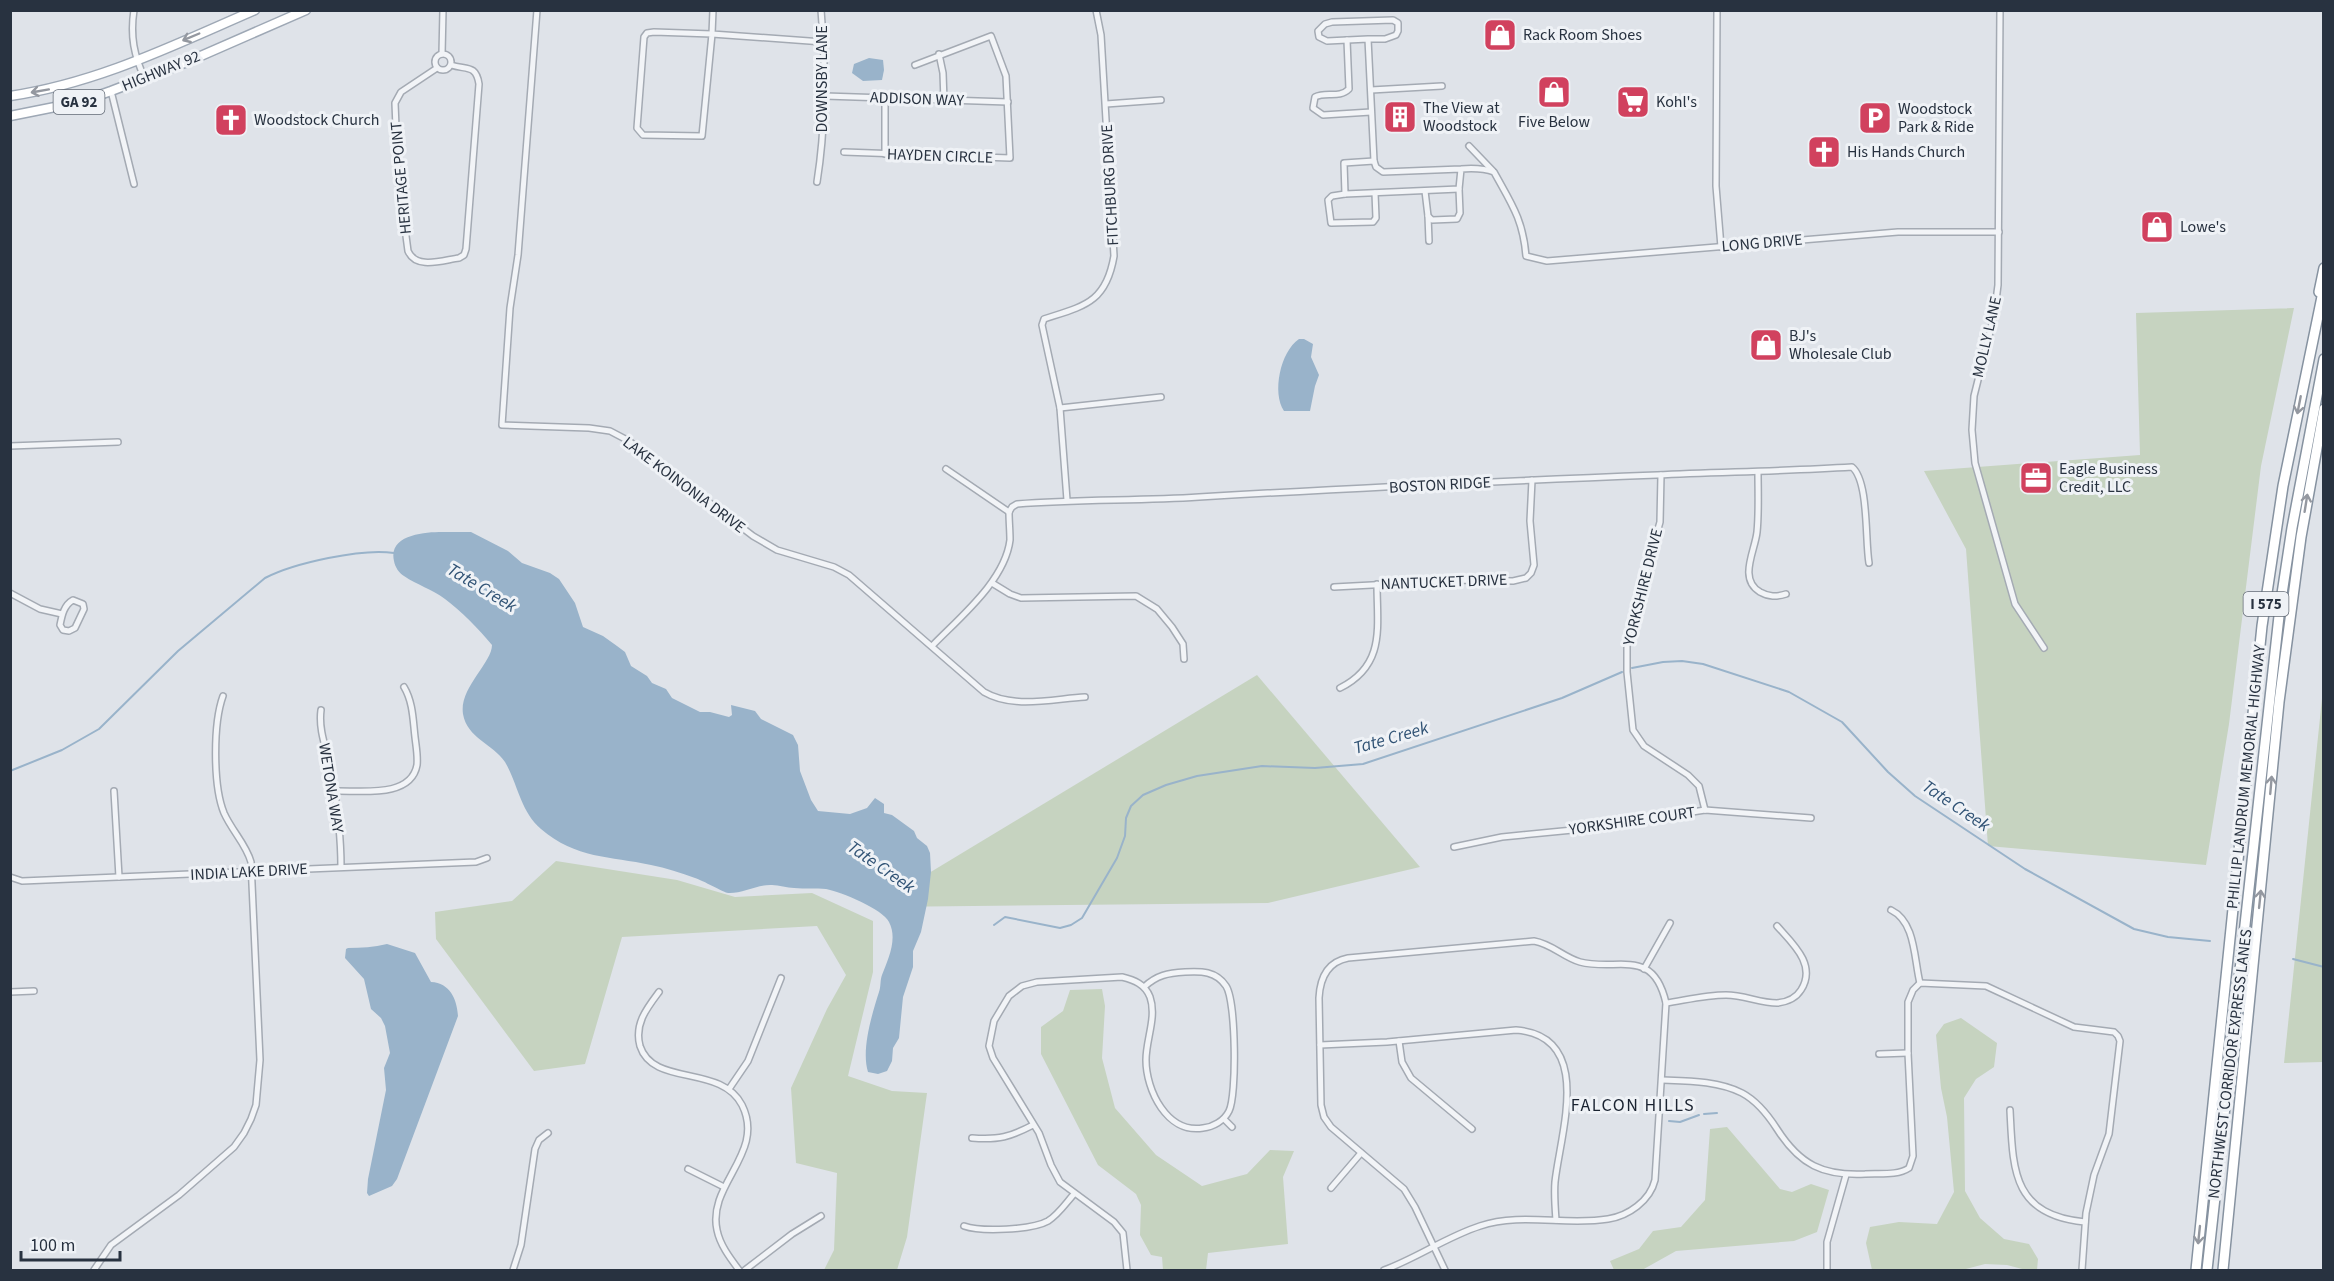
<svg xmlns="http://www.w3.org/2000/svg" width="2334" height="1281" font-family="'Source Sans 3',sans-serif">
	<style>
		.green { fill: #c6d3c0 }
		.water { fill: #99b3ca }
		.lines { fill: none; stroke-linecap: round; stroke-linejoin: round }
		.stream { stroke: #99b3ca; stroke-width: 2 }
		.minor-casing { stroke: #a4aab3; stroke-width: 8 }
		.primary-casing { stroke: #9ea8b5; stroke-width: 11 }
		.motorway-casing { stroke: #8692a0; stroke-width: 12 }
		.minor { stroke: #f2f4f7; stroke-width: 5 }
		.primary { stroke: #fff; stroke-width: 8 }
		.motorway { stroke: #fff; stroke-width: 9 }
		.oneway { stroke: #9498a0 }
		.labels { text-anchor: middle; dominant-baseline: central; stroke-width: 6; stroke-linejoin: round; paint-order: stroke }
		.shield { fill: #eff2f6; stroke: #646c77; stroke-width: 1.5 }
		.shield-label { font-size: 15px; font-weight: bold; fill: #283240 }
		.poi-label { font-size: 16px; fill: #283240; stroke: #eff2f6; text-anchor: start }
		.street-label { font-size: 16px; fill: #283240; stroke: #eff2f6 }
		.water-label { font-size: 18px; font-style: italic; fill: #315375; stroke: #eff2f6 }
		.neighbourhood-label { font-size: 18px; letter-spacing: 1.5px; fill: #1a2331; stroke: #eff2f6 }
	</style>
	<rect width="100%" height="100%" fill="#dfe3e9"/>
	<!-- green -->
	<g class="green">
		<polygon points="2294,308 2261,466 2229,724 2206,865 1988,846 1966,549 1924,471 2140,455 2136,313"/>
		<polygon points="1257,675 1420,867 1268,903 881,907 881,902"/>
		<polygon points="2323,689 2323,1062 2284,1063"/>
		<polygon points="556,861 677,880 735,897 812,893 873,921 873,972 848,1076 892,1091 927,1093 907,1237 897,1270 824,1270 834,1250 837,1173 796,1163 791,1088 827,1009 846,975 817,926 622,937 585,1064 534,1071 436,939 435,912 512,901"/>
		<polygon points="1102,989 1105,1006 1102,1058 1115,1108 1156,1155 1202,1186 1247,1174 1270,1150 1294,1151 1283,1177 1288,1244 1208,1253 1206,1270 1163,1270 1162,1257 1151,1255 1140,1235 1141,1205 1136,1194 1098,1165 1041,1054 1041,1027 1063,1011 1070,990"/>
		<polygon points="1961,1018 1997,1043 1994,1067 1976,1079 1964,1098 1965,1191 1980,1218 2004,1239 2029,1244 2038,1259 2037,1270 2026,1270 2007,1265 1985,1264 1962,1270 1872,1270 1866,1243 1870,1227 1899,1222 1937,1224 1954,1192 1947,1117 1941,1088 1936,1035 1944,1024"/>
		<polygon points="1727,1127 1780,1189 1792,1192 1811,1184 1829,1190 1817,1232 1794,1241 1676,1251 1642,1270 1614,1270 1610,1261 1639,1249 1653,1231 1681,1227 1705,1200 1710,1129"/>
	</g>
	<!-- water -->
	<g class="water">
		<polygon points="869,58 883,60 884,70 882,80 863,81 852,73 854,64"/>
		<path d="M1299 339H1304L1313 344 1311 357 1319 375 1315 386 1310 411H1284C1272 393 1280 352 1299 339Z"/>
		<path d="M442 532H471L508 551 522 563 550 573 559 579 575 603 583 627 603 636 617 646 625 652 631 666 647 676 652 683 666 689 672 698 700 712H710L729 717 732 715 731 705 755 711 761 719 793 735 798 745 800 771 811 800 818 811 850 814 867 808 875 798 884 804V813L892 815 914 831 917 838 927 846 930 853 931 872 928 899 921 932 913 951V967L903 997 899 1038 893 1048 892 1061 887 1071 878 1074 868 1072C861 1050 872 1014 879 992 881 987 880 980 882 975 888 959 898 939 889 922 883 909 841 892 826 889 816 888 805 889 794 888 787 888 779 885 772 885 759 884 741 894 728 893 725 893 702 880 695 878 681 873 666 868 651 865 610 856 576 859 541 829 520 811 518 784 505 762 493 744 467 738 463 714 459 688 492 663 492 645 478 628 462 612 445 599 432 589 417 585 404 576 399 573 395 567 394 561 388 535 424 532 442 532Z"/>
		<path d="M387 944 415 953 431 982C450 983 457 999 458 1016L397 1179 392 1186 369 1196 367 1193 368 1179 386 1090 384 1068 390 1053 385 1026 381 1018 371 1009 364 979 345 958 346 949 348 948C361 948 374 947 387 944Z"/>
	</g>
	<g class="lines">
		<!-- stream -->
		<g class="stream">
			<polyline points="1632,668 1663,662 1682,661 1703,664 1789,692 1842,722 1888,772 1915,796 2025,869 2134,929 2168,937 2210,941"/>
			<path d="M10 771 62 750 99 729 178 651 265 578C294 563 362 548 394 553"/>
			<polyline points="994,925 1005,917 1060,928 1071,925 1082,918 1117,858 1125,836 1126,818 1131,806 1143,795 1166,785 1197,776 1262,766 1315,768 1363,764 1562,698 1622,672"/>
			<polyline points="2293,959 2324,967"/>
			<polyline points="1704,1114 1717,1113"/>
			<polyline points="1669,1121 1680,1122 1699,1115"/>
		</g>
		<!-- minor casing -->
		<g class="minor-casing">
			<g id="minor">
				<path d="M134 10C130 36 134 56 145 79"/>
				<path d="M537 10 518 255 510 308 502 425 589 428 610 431 629 441 753 536 777 550 834 567 849 575 984 692C1013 709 1052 699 1085 697"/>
				<polyline points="713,10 712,34 823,42"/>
				<polyline points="1717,10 1716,186 1721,247"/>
				<polyline points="2000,10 1998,285 1994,316 1974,396 1972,430 1975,463 2015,604 2044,648"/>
				<polygon points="654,32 712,34 702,136 643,135 637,128 644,37 647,33"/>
				<polyline points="1368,39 1385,39 1396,35 1398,31 1398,23 1393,20 1332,22 1325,24 1318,31 1319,37 1327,41 1368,39 1374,161"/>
				<path d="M1347 40 1349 89C1339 99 1326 91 1315 97L1313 108 1323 115 1371 112"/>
				<polyline points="442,54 443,10"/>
				<polyline points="939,54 943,73 944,101"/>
				<circle cx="443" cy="62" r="8"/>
				<path d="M437 68 401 92 395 103 398 176 408 251C416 270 443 260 459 258L464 255 466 249 479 84C476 64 466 70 451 65"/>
				<polyline points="1371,90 1442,86"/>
				<polyline points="111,91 134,184"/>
				<polyline points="825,96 1008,102"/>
				<polyline points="1106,104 1161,100"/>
				<polyline points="1469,146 1493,171"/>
				<polyline points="844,152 1010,158 1006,76 991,36 915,65"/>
				<polyline points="885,154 885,98"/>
				<path d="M1461 169 1459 189 1345 194 1344 163 1374 161 1376 167 1383 172 1461 169C1473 168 1483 168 1494 172 1511 203 1523 219 1526 256L1547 261 1898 232H1999"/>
				<path d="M817 182C826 125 826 68 821 10"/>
				<polyline points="1425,191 1428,216 1432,220 1457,219 1460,213 1459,189"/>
				<polyline points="1345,194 1332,196 1328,200 1331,223 1373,222 1376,218 1375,193"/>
				<polyline points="1428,216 1429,241"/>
				<polyline points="1060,408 1161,397"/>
				<polyline points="10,446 118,442"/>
				<polyline points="946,469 1009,512"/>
				<path d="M1758 472C1758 492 1759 513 1757 532 1755 551 1738 579 1760 592 1769 597 1776 597 1786 594"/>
				<polyline points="1661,475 1660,522 1627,637 1627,672 1633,730 1644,746 1688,775 1699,786 1705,810"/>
				<path d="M1067 500 1060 408 1042 325 1044 319C1084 306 1106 303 1114 256L1101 35 1096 10"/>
				<path d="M1009 512 1012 507 1017 504C1078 499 1138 501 1199 497 1351 488 1504 481 1657 475 1722 472 1787 471 1852 467 1869 481 1865 540 1869 563"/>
				<polyline points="992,583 1010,594 1021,598 1136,596 1157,609 1172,627 1183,644 1184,659"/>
				<polyline points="1334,587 1467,580 1513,581 1526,578 1531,573 1534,565 1530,521 1532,480"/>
				<polyline points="10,593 40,609 62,614"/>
				<path d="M73 600 83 604 84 609 75 628 69 631 63 630 60 625C62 615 64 605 73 600Z"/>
				<path d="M932 646C959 618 1005 581 1010 540 1010 531 1009 521 1009 512"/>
				<path d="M1340 688C1386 665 1377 627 1377 584"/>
				<path d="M321 710C318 732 328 752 332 774 337 804 341 837 341 867"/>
				<polyline points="114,791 119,877"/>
				<path d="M334 791C359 790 411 799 417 765 418 756 416 746 415 737 413 720 413 702 404 687"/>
				<polyline points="1454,847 1502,837 1583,829 1705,810 1811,818"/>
				<polyline points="10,877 22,881 476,862 487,858"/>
				<path d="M1891 910C1916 922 1914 960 1920 983"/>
				<polyline points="1644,969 1670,923"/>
				<polyline points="10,992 34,991"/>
				<path d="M659 992C647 1008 634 1024 640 1046 653 1087 721 1064 742 1105 766 1153 707 1184 717 1230 720 1245 730 1258 739 1270"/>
				<path d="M1666 1003C1686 1000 1706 995 1726 995 1744 995 1760 1003 1777 1003 1787 1002 1796 998 1801 990 1817 965 1793 944 1777 926"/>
				<polyline points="1399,1041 1402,1062 1411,1078 1472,1129"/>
				<path d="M1320 1045 1387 1042 1516 1030C1595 1036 1560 1134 1555 1182 1554 1194 1555 1207 1556 1220"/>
				<polyline points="1879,1054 1908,1053"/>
				<path d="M1662 1080C1689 1081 1718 1081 1742 1093 1757 1101 1768 1115 1777 1129 1800 1165 1823 1176 1865 1174 1879 1173 1897 1176 1909 1168L1913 1156 1908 1053V1002L1913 990 1920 983 1986 986 2074 1027 2114 1032 2118 1036 2120 1041 2109 1134 2094 1175 2086 1213 2082 1270"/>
				<polyline points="729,1089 748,1061 781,978"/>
				<path d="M2010 1110C2013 1170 2012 1215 2085 1222"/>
				<polyline points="1224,1119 1232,1127"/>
				<path d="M972 1138C999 1140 1010 1137 1033 1125"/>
				<polyline points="688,1169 724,1187"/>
				<polyline points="1331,1188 1361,1153"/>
				<path d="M964 1226C981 1232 1032 1230 1048 1221 1058 1215 1066 1203 1074 1194"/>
				<path d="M94 1270 111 1245 179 1195 234 1147 244 1133 251 1119 256 1105 260 1060 251 862C246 844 232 831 224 813 213 786 213 724 223 696"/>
				<polyline points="513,1270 521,1245 535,1149 539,1140 548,1133"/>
				<polyline points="745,1270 792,1234 821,1216"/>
				<path d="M1127 1270 1123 1233 1114 1222 1060 1182 1051 1165 1039 1133 993 1058 989 1046 994 1021 1009 996 1022 986 1037 982 1122 977C1134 980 1145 984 1150 997 1157 1017 1146 1039 1146 1060 1146 1090 1167 1134 1203 1128 1213 1127 1224 1121 1229 1111 1237 1095 1236 1001 1226 986 1216 971 1201 971 1185 972 1168 973 1157 975 1144 987"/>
				<path d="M1384 1270C1417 1258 1446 1237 1480 1226 1521 1212 1566 1226 1608 1219 1628 1216 1650 1201 1655 1180L1666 1003C1653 946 1617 972 1580 962 1563 957 1552 944 1534 941L1348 958C1327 962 1320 978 1319 998L1321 1105 1324 1117 1331 1127 1404 1189 1415 1207 1445 1270"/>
				<polyline points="1827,1270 1827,1242 1846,1175"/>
			</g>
		</g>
		<!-- primary casing -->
		<g class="primary-casing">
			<g id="primary">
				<path d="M10 96C98 83 174 45 255 10"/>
				<polyline points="10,116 80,102 111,91 187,62 306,10"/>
			</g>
		</g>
		<!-- motorway casing -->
		<g class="motorway-casing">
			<g id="motorway">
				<polyline points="2319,292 2324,268"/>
				<polyline points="2196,1270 2262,626 2283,486 2324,287"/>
				<polyline points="2207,1270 2280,607 2292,528 2324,359"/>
				<polyline points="2223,1270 2279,702 2301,537 2324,409"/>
			</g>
		</g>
		<!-- minor -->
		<use href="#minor" class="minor"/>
		<!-- primary -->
		<use href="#primary" class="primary"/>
		<!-- motorway -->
		<use href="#motorway" class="motorway"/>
	</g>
	<!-- one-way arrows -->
	<defs><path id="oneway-shaft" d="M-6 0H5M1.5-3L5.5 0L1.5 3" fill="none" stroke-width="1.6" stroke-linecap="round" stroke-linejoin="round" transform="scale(1.5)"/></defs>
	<g class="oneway">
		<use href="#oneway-shaft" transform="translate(191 37) rotate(157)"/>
		<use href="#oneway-shaft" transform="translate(40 91) rotate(170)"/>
		<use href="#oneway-shaft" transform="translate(2299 405) rotate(101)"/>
		<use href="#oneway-shaft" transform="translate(2306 503) rotate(-81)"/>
		<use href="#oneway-shaft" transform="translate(2271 785) rotate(-85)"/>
		<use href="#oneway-shaft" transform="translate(2260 899) rotate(-84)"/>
		<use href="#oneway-shaft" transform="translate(2199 1235) rotate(96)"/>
	</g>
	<!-- icons -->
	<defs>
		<g id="shop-square" transform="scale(1.725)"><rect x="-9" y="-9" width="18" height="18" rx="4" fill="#d1415e" stroke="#eff2f6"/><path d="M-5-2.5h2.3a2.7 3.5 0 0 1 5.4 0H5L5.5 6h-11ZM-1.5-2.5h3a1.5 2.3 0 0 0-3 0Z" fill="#fff"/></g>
		<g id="supermarket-square" transform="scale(1.725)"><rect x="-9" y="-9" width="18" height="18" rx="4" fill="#d1415e" stroke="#eff2f6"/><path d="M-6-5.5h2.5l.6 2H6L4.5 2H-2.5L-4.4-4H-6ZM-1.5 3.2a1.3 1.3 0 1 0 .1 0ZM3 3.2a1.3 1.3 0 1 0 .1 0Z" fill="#fff"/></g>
		<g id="building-square" transform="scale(1.725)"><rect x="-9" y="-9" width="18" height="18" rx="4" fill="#d1415e" stroke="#eff2f6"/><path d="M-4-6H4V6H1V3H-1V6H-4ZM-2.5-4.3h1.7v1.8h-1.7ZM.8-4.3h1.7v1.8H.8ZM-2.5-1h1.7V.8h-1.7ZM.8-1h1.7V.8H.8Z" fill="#fff"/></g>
		<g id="parking-square" transform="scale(1.725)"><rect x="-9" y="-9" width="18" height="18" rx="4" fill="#d1415e" stroke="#eff2f6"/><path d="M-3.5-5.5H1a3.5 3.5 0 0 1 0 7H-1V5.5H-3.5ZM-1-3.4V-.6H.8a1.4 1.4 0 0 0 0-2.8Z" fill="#fff"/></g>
		<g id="church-square" transform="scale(1.725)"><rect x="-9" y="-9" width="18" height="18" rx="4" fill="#d1415e" stroke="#eff2f6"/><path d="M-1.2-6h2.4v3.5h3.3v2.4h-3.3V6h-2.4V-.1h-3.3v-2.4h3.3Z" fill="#fff"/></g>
		<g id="office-square" transform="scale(1.725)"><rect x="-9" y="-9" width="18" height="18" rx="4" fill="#d1415e" stroke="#eff2f6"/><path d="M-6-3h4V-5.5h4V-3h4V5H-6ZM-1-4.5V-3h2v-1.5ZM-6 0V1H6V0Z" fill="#fff"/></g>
	</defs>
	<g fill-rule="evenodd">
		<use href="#shop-square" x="1500" y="35"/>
		<use href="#shop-square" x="1554" y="92"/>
		<use href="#supermarket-square" x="1633" y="102"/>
		<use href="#building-square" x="1400" y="117"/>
		<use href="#parking-square" x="1875" y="118"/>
		<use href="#church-square" x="231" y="120"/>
		<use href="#church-square" x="1824" y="152"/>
		<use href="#shop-square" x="2157" y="227"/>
		<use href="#shop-square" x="1766" y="345"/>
		<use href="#office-square" x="2036" y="478"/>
	</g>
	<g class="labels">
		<!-- shield labels -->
		<g class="shield">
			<rect x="53.5" y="90" width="51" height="24" rx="4.5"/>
			<rect x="2243.5" y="592" width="45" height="24" rx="4.5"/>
		</g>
		<g class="shield-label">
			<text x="79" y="102">GA 92</text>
			<text x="2266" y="604">I 575</text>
		</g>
		<!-- poi labels -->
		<g class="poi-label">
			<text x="1523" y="35">Rack Room Shoes</text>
			<text x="1656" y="102">Kohl's</text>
			<text x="1423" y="108">The View at<tspan x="1423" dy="18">Woodstock</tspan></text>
			<text x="1898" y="109">Woodstock<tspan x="1898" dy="18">Park &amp; Ride</tspan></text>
			<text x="254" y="120">Woodstock Church</text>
			<text x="1554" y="122" text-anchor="middle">Five Below</text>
			<text x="1847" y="152">His Hands Church</text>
			<text x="2180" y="227">Lowe's</text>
			<text x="1789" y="336">BJ's<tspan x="1789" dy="18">Wholesale Club</tspan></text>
			<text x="2059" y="469">Eagle Business<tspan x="2059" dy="18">Credit, LLC</tspan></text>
		</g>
		<!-- street labels -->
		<g class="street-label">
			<text transform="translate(161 71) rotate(-22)">HIGHWAY 92</text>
			<text transform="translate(822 79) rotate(-90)">DOWNSBY LANE</text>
			<text transform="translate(917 99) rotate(2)">ADDISON WAY</text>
			<text transform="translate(940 156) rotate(2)">HAYDEN CIRCLE</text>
			<text transform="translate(401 178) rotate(-95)">HERITAGE POINT</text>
			<text transform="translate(1110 185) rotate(-93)">FITCHBURG DRIVE</text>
			<text transform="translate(1762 243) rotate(-5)">LONG DRIVE</text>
			<text transform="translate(1987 337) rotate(-77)">MOLLY LANE</text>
			<text transform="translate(684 485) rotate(37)">LAKE KOINONIA DRIVE</text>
			<text transform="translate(1440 485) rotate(-3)">BOSTON RIDGE</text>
			<text transform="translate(1444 582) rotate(-2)">NANTUCKET DRIVE</text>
			<text transform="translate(1643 587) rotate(-76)">YORKSHIRE DRIVE</text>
			<text transform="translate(2246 777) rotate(-84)">PHILLIP LANDRUM MEMORIAL HIGHWAY</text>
			<text transform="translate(331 788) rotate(81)">WETONA WAY</text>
			<text transform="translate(1632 821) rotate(-8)">YORKSHIRE COURT</text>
			<text transform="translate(249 872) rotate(-3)">INDIA LAKE DRIVE</text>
			<text transform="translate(2230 1064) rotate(-83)">NORTHWEST CORRIDOR EXPRESS LANES</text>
		</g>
		<!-- water labels -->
		<g class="water-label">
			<text transform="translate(482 588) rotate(31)">Tate Creek</text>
			<text transform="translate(1391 738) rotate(-16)">Tate Creek</text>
			<text transform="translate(1956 806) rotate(34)">Tate Creek</text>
			<text transform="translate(881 867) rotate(35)">Tate Creek</text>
		</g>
		<!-- neighbourhood labels -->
		<g class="neighbourhood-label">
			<text x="1633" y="1105">FALCON HILLS</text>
		</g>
	</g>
	<!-- border -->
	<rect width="2334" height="1281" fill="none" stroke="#283240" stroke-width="24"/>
	<!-- scale -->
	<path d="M21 1251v9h99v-9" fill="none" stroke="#283240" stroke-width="3"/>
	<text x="30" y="1251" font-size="18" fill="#283240" stroke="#eff2f6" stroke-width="4.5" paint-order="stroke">100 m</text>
</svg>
